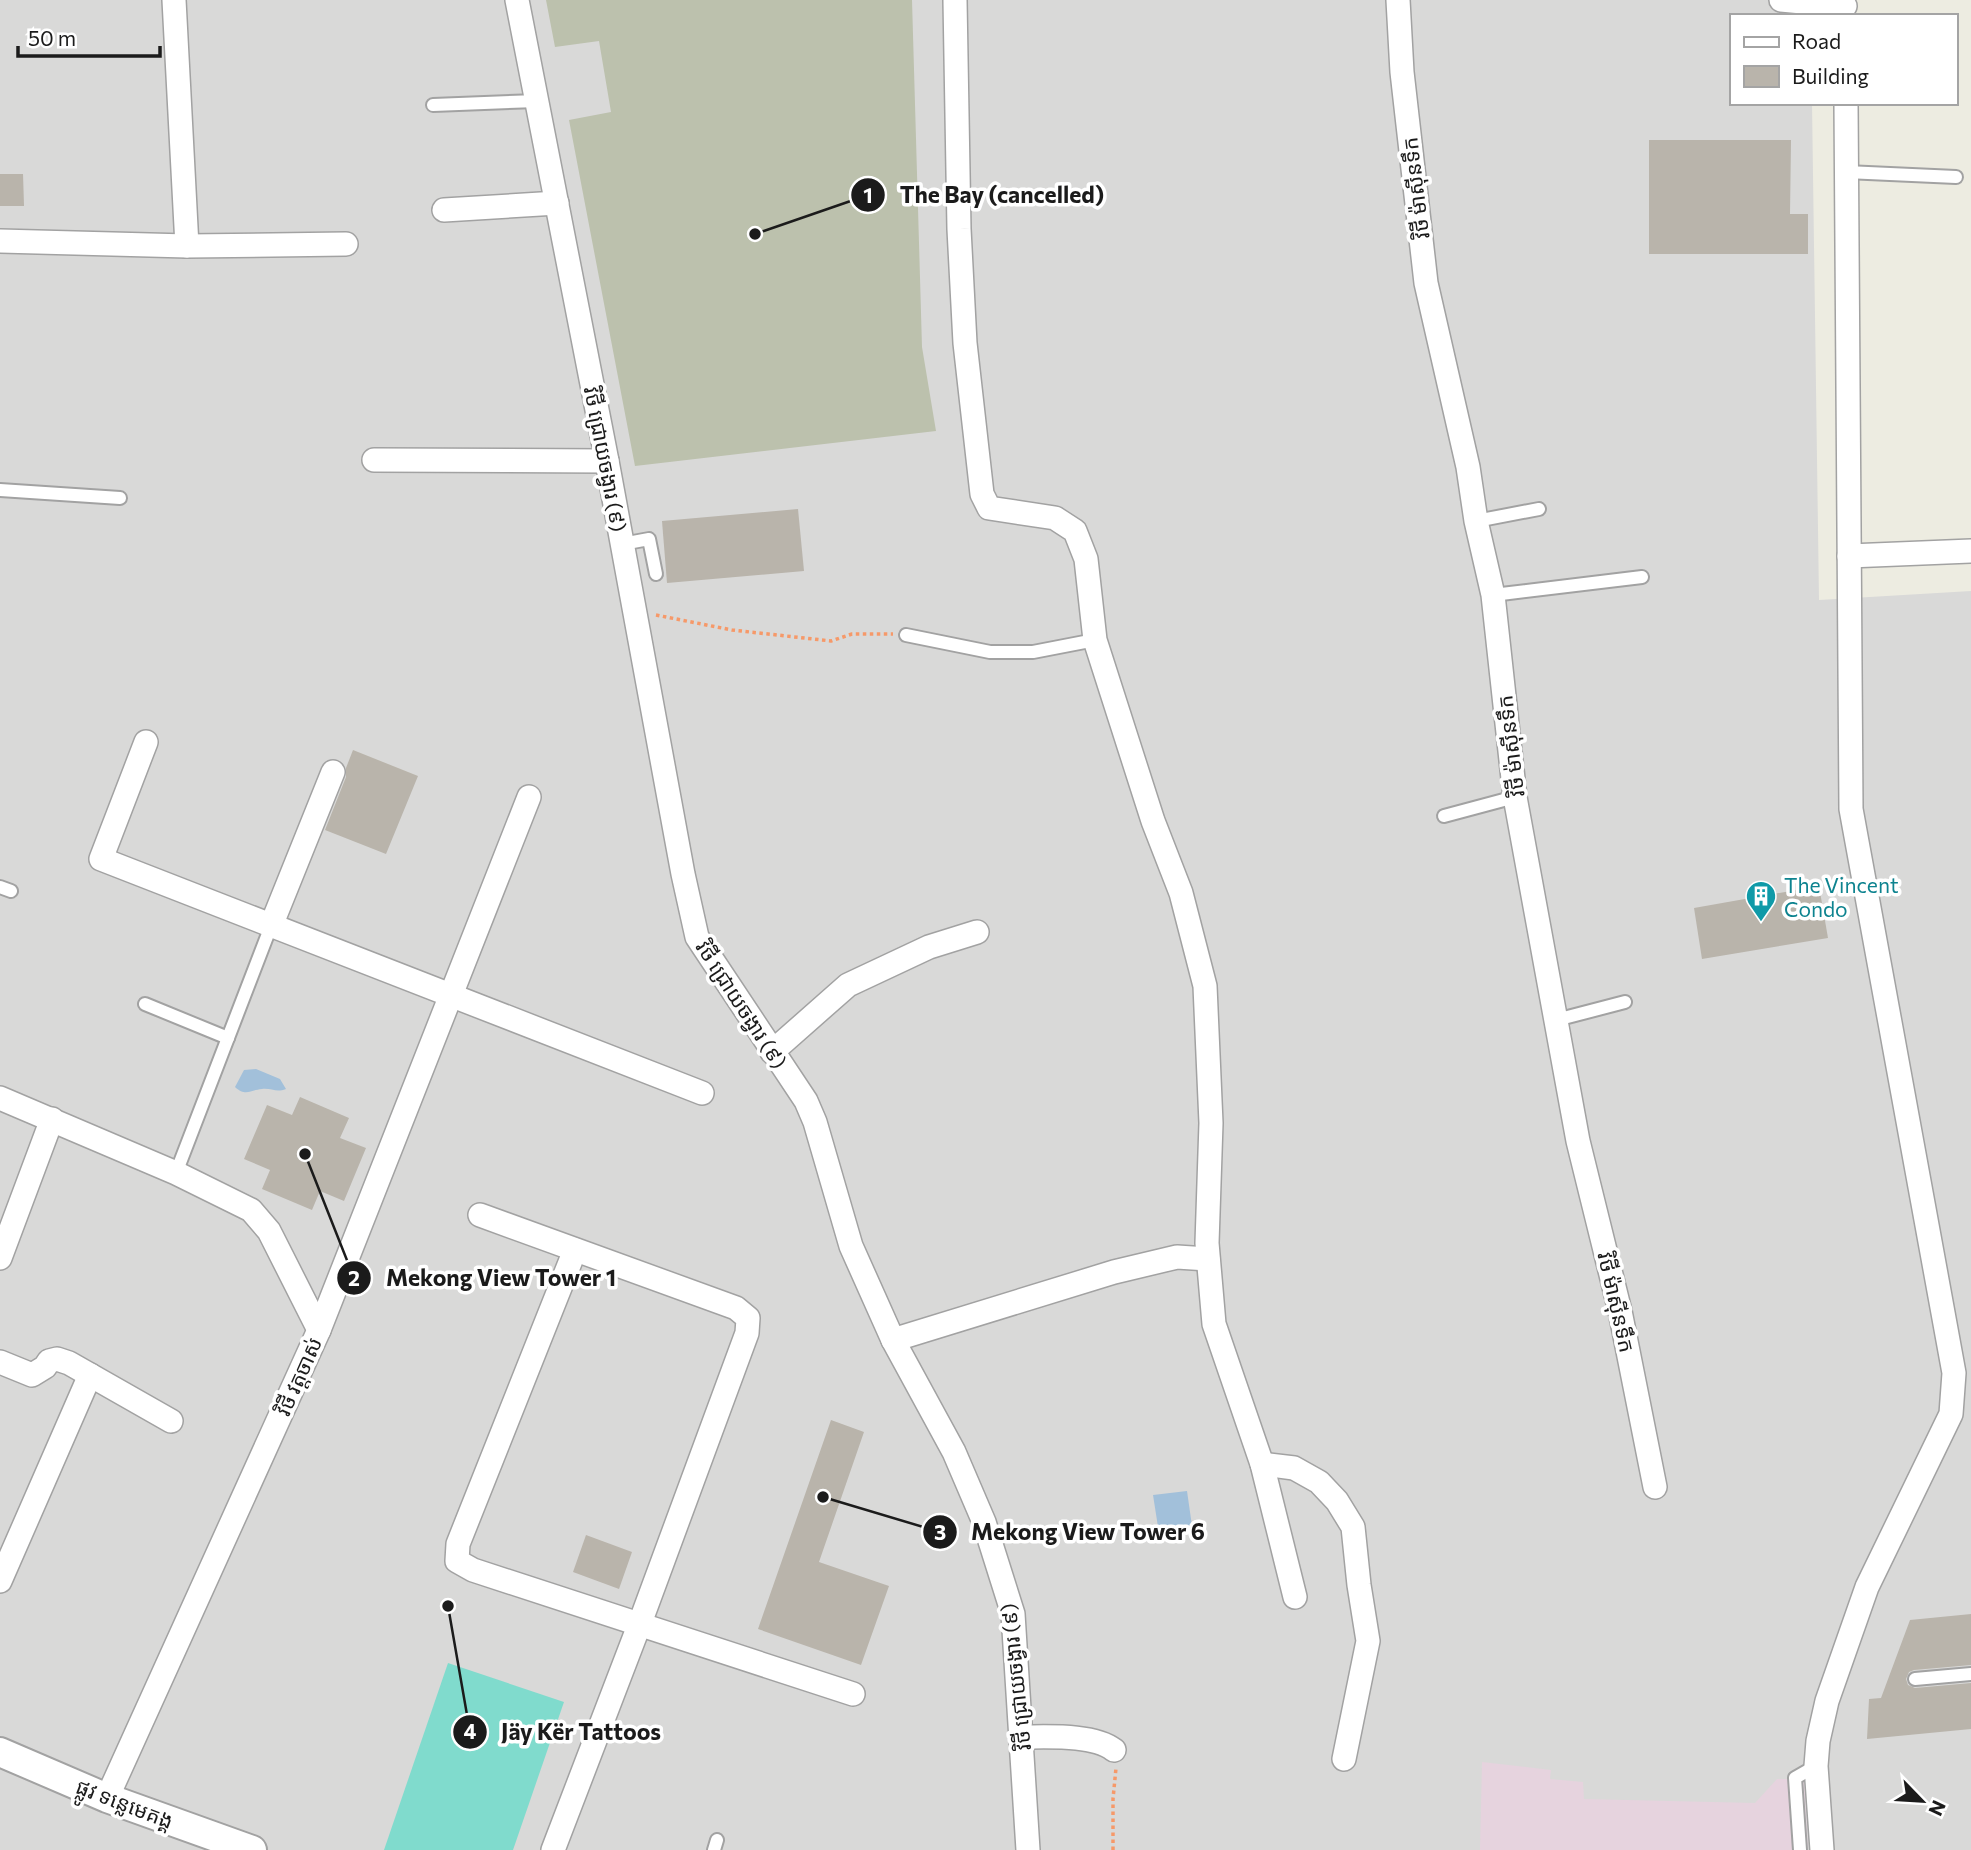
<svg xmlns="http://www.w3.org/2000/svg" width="1971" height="1850" font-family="Commissioner,'Noto Sans Khmer',sans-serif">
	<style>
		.residential { fill: #d9d9d8 }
		.industrial { fill: #e6d3de }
		.construction { fill: #bcc1ad }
		.pitch { fill: #80dbcd }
		.water { fill: #a2c0da }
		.building { fill: #b9b4ab }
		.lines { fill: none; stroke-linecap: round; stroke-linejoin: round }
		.service-casing { stroke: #a2a2a2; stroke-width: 16 }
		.minor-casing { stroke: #a2a2a2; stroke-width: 26 }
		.tertiary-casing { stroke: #a2a2a2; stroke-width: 32 }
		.path { stroke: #f69969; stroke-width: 3.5; stroke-dasharray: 3.5 3.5; stroke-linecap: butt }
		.service { stroke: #fff; stroke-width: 12 }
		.minor { stroke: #fff; stroke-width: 23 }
		.tertiary { stroke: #fff; stroke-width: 28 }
		.labels { text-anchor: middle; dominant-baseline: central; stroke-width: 7; stroke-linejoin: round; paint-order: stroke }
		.street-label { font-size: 21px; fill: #1b1b1b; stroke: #fff }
		.culture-label { font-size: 21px; fill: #0d838f; stroke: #fff; text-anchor: start }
		.leader { fill: none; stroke: #1b1b1b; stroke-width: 2.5 }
		.callout-dot { fill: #1b1b1b; stroke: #fff; stroke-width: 2.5 }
		.mark-label { font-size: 21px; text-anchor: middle; font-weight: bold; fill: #fff }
		.callout-label { font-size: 23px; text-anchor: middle; font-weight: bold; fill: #1b1b1b; stroke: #fff; stroke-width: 7; stroke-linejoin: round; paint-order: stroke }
	</style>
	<rect width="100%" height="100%" fill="#edece1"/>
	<!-- residential -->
	<polygon class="residential" points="0,0 1811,0 1811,16 1731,16 1731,103 1812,103 1819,600 1971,591 1971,1850 0,1850"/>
	<!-- industrial -->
	<polygon class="industrial" points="1482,1762 1551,1770 1550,1779 1583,1782 1584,1799 1755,1803 1777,1779 1804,1779 1808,1850 1480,1850"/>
	<!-- construction -->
	<polygon class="construction" points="546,0 912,0 922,347 936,431 635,466 569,120 611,112 599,41 555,47"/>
	<!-- pitch -->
	<polygon class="pitch" points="448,1663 564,1702 513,1850 384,1850"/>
	<!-- water -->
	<g class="water">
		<path d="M256 1069 280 1079 286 1089C276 1093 272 1088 262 1089 250 1090 246 1097 235 1087L244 1070Z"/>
		<polygon points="1187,1491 1192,1526 1158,1527 1153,1495"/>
	</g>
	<!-- building -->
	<g class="building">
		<polygon points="1649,140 1791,140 1790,214 1808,214 1808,254 1649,254"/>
		<polygon points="0,174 23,174 24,206 0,206"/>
		<polygon points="798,509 804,571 667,583 662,521"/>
		<polygon points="353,750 418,776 386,854 325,830 346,777 346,768"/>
		<polygon points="1819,886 1828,938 1702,959 1694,908"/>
		<polygon points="300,1097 349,1118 340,1138 366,1148 344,1201 320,1191 312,1210 262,1189 270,1170 244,1159 267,1105 292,1115"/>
		<polygon points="831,1420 864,1432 819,1562 889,1586 861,1665 758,1629"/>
		<polygon points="586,1535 632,1552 619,1589 573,1572"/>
		<polygon points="1971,1614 1971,1665 1914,1670 1909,1672 1906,1679 1908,1685 1915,1688 1971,1683 1971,1729 1867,1739 1869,1699 1881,1698 1910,1620"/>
	</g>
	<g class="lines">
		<!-- service casing -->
		<g class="service-casing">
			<g id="service">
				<polyline points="433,105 537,101"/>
				<polyline points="1846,172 1956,177"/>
				<polyline points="0,490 120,498"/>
				<polyline points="1476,521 1539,509"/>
				<polyline points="622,544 649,539 656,574"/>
				<polyline points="1493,595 1642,577"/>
				<polyline points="906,635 990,652 1033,652 1095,640"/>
				<polyline points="1444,816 1515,797"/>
				<polyline points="0,887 11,891"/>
				<polyline points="145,1004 228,1038"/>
				<polyline points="1556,1020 1625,1002"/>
				<polyline points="176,1173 271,926"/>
				<polyline points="1915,1679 1971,1674"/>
				<polyline points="714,1850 717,1840"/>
				<polyline points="1800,1850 1795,1778 1816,1766"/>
			</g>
		</g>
		<!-- minor casing -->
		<g class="minor-casing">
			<g id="minor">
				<polyline points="174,0 187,246"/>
				<polyline points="517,0 607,461 683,874 697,937 806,1101 815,1122 851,1246 893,1340 954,1452 984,1522 1013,1614 1028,1850"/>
				<polyline points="955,0 959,229 965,343 982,494 989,508 1055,518 1075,531 1086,559 1095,640 1153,821 1181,893 1205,986 1211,1123 1207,1243 1214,1324 1262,1464 1295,1597"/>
				<polyline points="1398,0 1402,72 1426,283 1468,467 1476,521 1493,595 1515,797 1578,1141 1620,1311 1655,1487"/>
				<polyline points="1781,0 1845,6"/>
				<polyline points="444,210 557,203"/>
				<polyline points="0,241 187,246 346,244"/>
				<polyline points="374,460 607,461"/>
				<polyline points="1849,556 1971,551"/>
				<polyline points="146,742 101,859 702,1093"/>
				<polyline points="271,926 333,772"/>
				<polyline points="772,1052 848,985 929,947 977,932"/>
				<polyline points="0,1098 176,1173 251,1210 269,1231 319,1330"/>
				<polyline points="480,1215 736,1308 748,1318 747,1333 640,1623 553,1850"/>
				<polyline points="575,1250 458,1544 457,1561 473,1570 853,1694"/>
				<polyline points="0,1258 52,1119"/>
				<polyline points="893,1340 1114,1272 1177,1257 1208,1259"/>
				<polyline points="0,1362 32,1375 45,1367 49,1361 57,1359 69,1363 171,1421"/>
				<polyline points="1262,1464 1294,1468 1319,1482 1337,1501 1353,1527 1359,1585 1368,1641 1344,1759"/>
				<polyline points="0,1581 90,1375"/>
				<path d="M1022 1737C1047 1737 1094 1734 1114 1750"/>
				<polyline points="107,1798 319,1330 529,797"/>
				<polyline points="1822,1850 1816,1766 1818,1741 1827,1701 1867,1587 1951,1414 1954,1373 1851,809 1846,103"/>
			</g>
		</g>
		<!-- tertiary casing -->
		<g class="tertiary-casing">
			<polyline id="tertiary" points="0,1752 107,1798 252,1850"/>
		</g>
		<!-- path -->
		<g class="path">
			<polyline points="656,615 732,630 831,641 852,634 893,634"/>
			<polyline points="1113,1850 1113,1799 1116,1768"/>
		</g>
		<!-- service -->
		<use href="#service" class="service"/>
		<!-- minor -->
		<use href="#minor" class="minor"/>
		<!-- tertiary -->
		<use href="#tertiary" class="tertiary"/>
	</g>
	<!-- icons -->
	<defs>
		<g id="building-pin" transform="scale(1.575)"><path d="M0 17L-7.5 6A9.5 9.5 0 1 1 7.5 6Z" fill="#0f9aa8" stroke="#fff"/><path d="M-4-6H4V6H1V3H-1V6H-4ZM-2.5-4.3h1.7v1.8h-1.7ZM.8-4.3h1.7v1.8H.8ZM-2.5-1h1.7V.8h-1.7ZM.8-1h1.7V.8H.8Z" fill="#fff"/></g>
	</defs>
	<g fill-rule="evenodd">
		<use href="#building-pin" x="1761" y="896"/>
	</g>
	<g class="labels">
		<!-- street labels -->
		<g class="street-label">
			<text transform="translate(1415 188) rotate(-97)">វិថី ម៉ាស៊ីនទឹក</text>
			<text transform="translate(606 459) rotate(79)">វិថី ជ្រោយចង្វារ (៩)</text>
			<text transform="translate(1510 746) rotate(-97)">វិថី ម៉ាស៊ីនទឹក</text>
			<text transform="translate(742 1004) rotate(57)">វិថី ជ្រោយចង្វារ (៩)</text>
			<text transform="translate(1617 1302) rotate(77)">វិថី ម៉ាស៊ីនទឹក</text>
			<text transform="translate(298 1376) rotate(-66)">វិថី វត្តចាស់</text>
			<text transform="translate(1015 1677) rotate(-96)">វិថី ជ្រោយចង្វារ (៩)</text>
			<text transform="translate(125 1803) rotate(21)">ផ្លូវ ទន្លេមេគង្គ</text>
		</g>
		<!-- culture labels -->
		<g class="culture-label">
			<text x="1784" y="884">The Vincent<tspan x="1784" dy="24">Condo</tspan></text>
		</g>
	</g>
	<!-- callouts -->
	<path class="leader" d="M755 234L868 195M305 1154L354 1278M823 1497L940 1532M448 1606L470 1732"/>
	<g class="callout-dot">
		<circle cx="755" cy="234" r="7"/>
		<circle cx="305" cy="1154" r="7"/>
		<circle cx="823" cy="1497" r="7"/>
		<circle cx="448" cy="1606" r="7"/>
		<circle cx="868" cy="195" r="18"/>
		<circle cx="354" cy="1278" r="18"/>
		<circle cx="940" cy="1532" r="18"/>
		<circle cx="470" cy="1732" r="18"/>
	</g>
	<g class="mark-label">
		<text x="868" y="203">1</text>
		<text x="354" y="1286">2</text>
		<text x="940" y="1540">3</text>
		<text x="470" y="1739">4</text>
	</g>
	<g class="callout-label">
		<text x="1002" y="203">The Bay (cancelled)</text>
		<text x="501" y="1286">Mekong View Tower 1</text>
		<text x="1088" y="1540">Mekong View Tower 6</text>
		<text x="581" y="1740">Jäy Kër Tattoos</text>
	</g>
	<!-- legend -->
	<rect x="1730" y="14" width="228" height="91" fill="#ffffff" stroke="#a4a4a4" stroke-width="2"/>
	<rect x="1744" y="37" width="35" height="10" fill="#ffffff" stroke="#a4a4a4" stroke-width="2"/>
	<text x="1792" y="49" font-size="21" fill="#1b1b1b">Road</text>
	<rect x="1744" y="66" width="35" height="21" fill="#b9b4ab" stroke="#a4a4a4" stroke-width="2"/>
	<text x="1792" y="84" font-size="21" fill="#1b1b1b">Building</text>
	<!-- north arrow -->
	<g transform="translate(1922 1801) rotate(115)" stroke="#ffffff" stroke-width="5" paint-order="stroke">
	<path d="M0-5L12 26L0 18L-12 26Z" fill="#1b1b1b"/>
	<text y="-10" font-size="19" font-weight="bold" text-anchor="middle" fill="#1b1b1b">N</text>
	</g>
	<!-- scale -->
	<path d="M18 46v10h142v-10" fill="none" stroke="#1b1b1b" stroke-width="3.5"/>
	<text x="28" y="46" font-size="21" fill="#1b1b1b" stroke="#ffffff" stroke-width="5" paint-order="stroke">50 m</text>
</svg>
